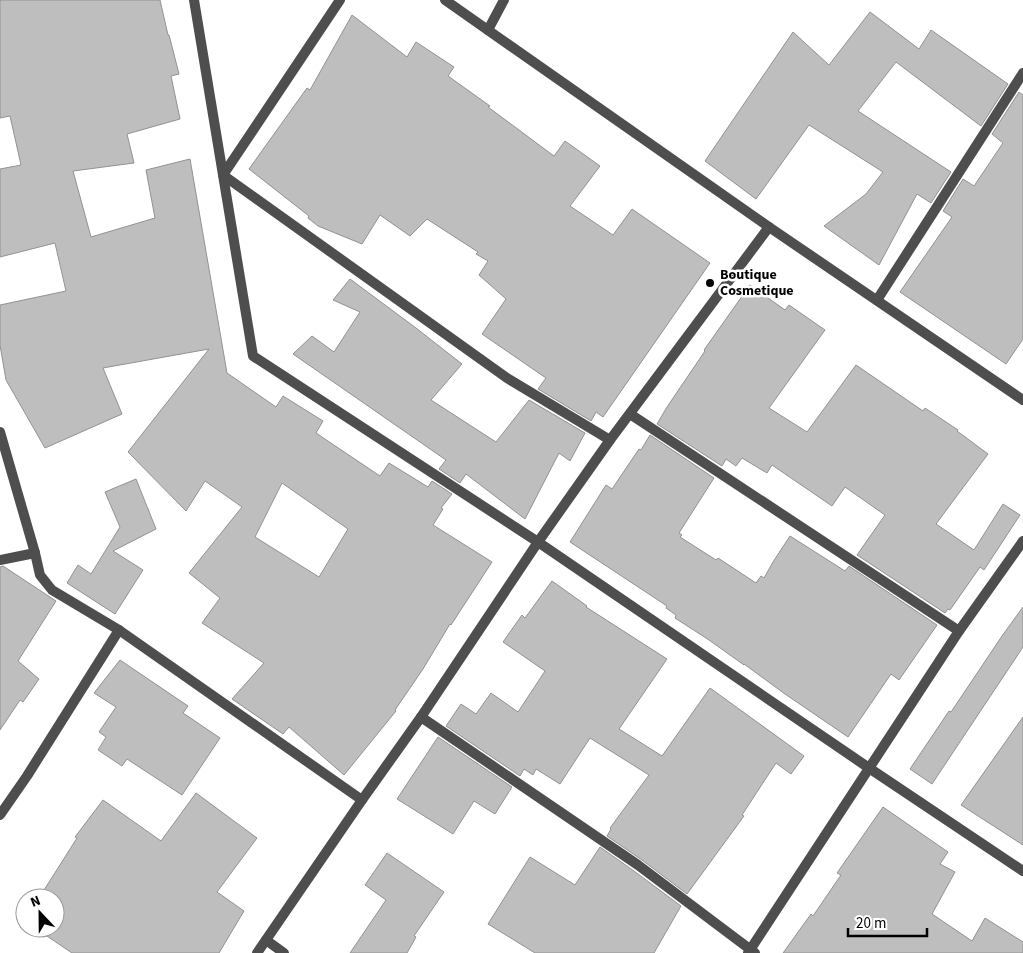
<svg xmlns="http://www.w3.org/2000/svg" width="1023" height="953" font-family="'Source Sans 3',sans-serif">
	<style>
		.building { fill: #bebebe; stroke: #929292; fill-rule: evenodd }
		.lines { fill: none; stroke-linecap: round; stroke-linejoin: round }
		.service { stroke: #4e4e4e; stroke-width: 10 }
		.minor { stroke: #4e4e4e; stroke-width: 10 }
		.tertiary { stroke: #4e4e4e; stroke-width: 10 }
		.poi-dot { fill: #000; stroke: #fff; stroke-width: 2 }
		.labels { text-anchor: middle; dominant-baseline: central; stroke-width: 5; stroke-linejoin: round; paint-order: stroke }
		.poi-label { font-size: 14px; font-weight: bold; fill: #000; stroke: #fff; text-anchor: start }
	</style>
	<rect width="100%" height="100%" fill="#fff"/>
	<!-- building -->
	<g class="building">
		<path d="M0 0H160L168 35H169L179 74 171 76 180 119 127 134 134 163 73 171 91 237 155 218 146 170 190 159 227 373 276 407 283 396 323 421 316 433 380 476 389 463 428 487 432 481 452 494 441 508 443 509 433 525 492 562 451 625 450 624 423 669 395 710 396 711 344 775 289 727 283 734 232 699 264 663 202 623 220 598 189 573 242 507 205 481 186 511 128 452 209 349 103 368 122 414 45 448 6 380 0 345V305L66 291 55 243 0 257V169L21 165 10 116 0 118ZM282 483 348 529 319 577 255 537Z"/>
		<polygon points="870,12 919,49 931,30 1008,84 981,126 896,62 858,111 951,172 931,203 917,194 879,265 824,226 866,194 883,172 809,125 756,199 705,161 793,32 829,65"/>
		<polygon points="352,15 407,57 416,42 454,67 448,76 490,106 488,107 554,156 565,141 600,166 570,206 613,235 632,209 710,263 603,417 596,412 591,421 538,389 546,378 482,334 506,299 479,275 488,261 476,254 478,252 427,219 410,236 380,215 362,244 318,226 308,218 309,216 249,169 307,88 310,90"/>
		<polygon points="1019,92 1023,95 1023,339 1006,364 900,292 952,217 943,211 963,179 974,186 1003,143 992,134"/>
		<polygon points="350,279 416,328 462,364 431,400 496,442 529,400 585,433 570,461 559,453 525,519 466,474 460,483 439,469 446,460 293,354 312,336 334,352 360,312 333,300"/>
		<polygon points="750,285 785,310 789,305 825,330 769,408 807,432 856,365 923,411 925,408 958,430 957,431 988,454 936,524 974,550 1003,504 1020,515 984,570 980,567 950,610 948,609 945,613 857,555 885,515 845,487 832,506 772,465 767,473 742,458 736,466 726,459 722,466 657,424 667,407 705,351 704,350"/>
		<polygon points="650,435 714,478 679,533 682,535 680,537 716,560 718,558 756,583 761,576 764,578 773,562 790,536 845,571 849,566 937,625 899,680 891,674 848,737 785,694 744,664 744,665 709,640 675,618 676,615 666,608 667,606 570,542 606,485 612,489 639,449 641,450"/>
		<polygon points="136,479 156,529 113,551 143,570 115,614 67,583 78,565 91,574 120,527 105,492"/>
		<polygon points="3,566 56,601 18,661 39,679 23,702 20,700 0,730 0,567"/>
		<polygon points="552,581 587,606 586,607 667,659 619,729 662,756 710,688 804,756 791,774 776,763 742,815 744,816 687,894 642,860 607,836 611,829 610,828 649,775 590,738 560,784 536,769 533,775 524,769 520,776 446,726 461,704 476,714 491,693 518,712 545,671 503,642 522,615 525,618"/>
		<polygon points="1023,607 1023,647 932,784 910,769 949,711 951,712 1002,636"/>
		<polygon points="120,660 188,706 183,713 220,738 182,795 127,759 122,766 98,750 106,737 99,732 116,707 94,693"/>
		<polygon points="1023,717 1023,845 961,805"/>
		<polygon points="438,737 512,787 495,814 474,801 453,834 397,799"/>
		<polygon points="196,793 257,838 217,892 244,911 219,953 72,953 35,928 55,928 55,898 39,898 77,838 75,837 103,800 161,841"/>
		<polygon points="883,807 948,852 940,864 955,872 932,914 972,941 985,918 1023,942 1023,953 783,953 811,914 813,916 841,875 837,873"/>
		<polygon points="600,847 634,871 681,906 654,953 535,953 488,924 530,857 575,885"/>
		<polygon points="387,853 444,892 414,936 416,937 407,953 350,953 386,900 365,885"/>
	</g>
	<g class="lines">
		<!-- service -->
		<polyline class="service" points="488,30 504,0"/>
		<!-- minor -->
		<g class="minor">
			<polyline points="194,0 253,356 538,542 869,768 1023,871"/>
			<polyline points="340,0 223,175 507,378 610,440"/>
			<polyline points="877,300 1023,73"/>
			<polyline points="630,414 959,631"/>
			<polyline points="0,432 35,553 40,575 52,590 119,630 362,800"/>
			<polyline points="0,560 35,553"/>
			<polyline points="421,717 638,865 755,953"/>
			<polyline points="0,815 27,776 119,630"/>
			<polyline points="266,940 284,953"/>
			<polyline points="257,953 362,800 421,717 538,542 610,440 769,227"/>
			<polyline points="748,953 959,631 1023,541"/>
		</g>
		<!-- tertiary -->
		<polyline class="tertiary" points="445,0 769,227 1023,400"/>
	</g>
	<!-- markers -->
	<circle class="poi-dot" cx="710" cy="283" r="5"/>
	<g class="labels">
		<!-- poi labels -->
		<g class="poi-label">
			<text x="720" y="275">Boutique<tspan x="720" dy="16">Cosmetique</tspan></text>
		</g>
	</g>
	<!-- north arrow -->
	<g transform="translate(40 913) rotate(338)"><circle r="24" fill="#ffffff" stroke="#999999"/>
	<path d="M0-4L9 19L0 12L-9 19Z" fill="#000000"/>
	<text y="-8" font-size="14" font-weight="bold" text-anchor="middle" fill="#000000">N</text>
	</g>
	<!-- scale -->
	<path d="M848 928v8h79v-8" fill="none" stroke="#000000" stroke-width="2.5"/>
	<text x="856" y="928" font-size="15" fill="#000000" stroke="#ffffff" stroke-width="4" paint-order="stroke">20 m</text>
</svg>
